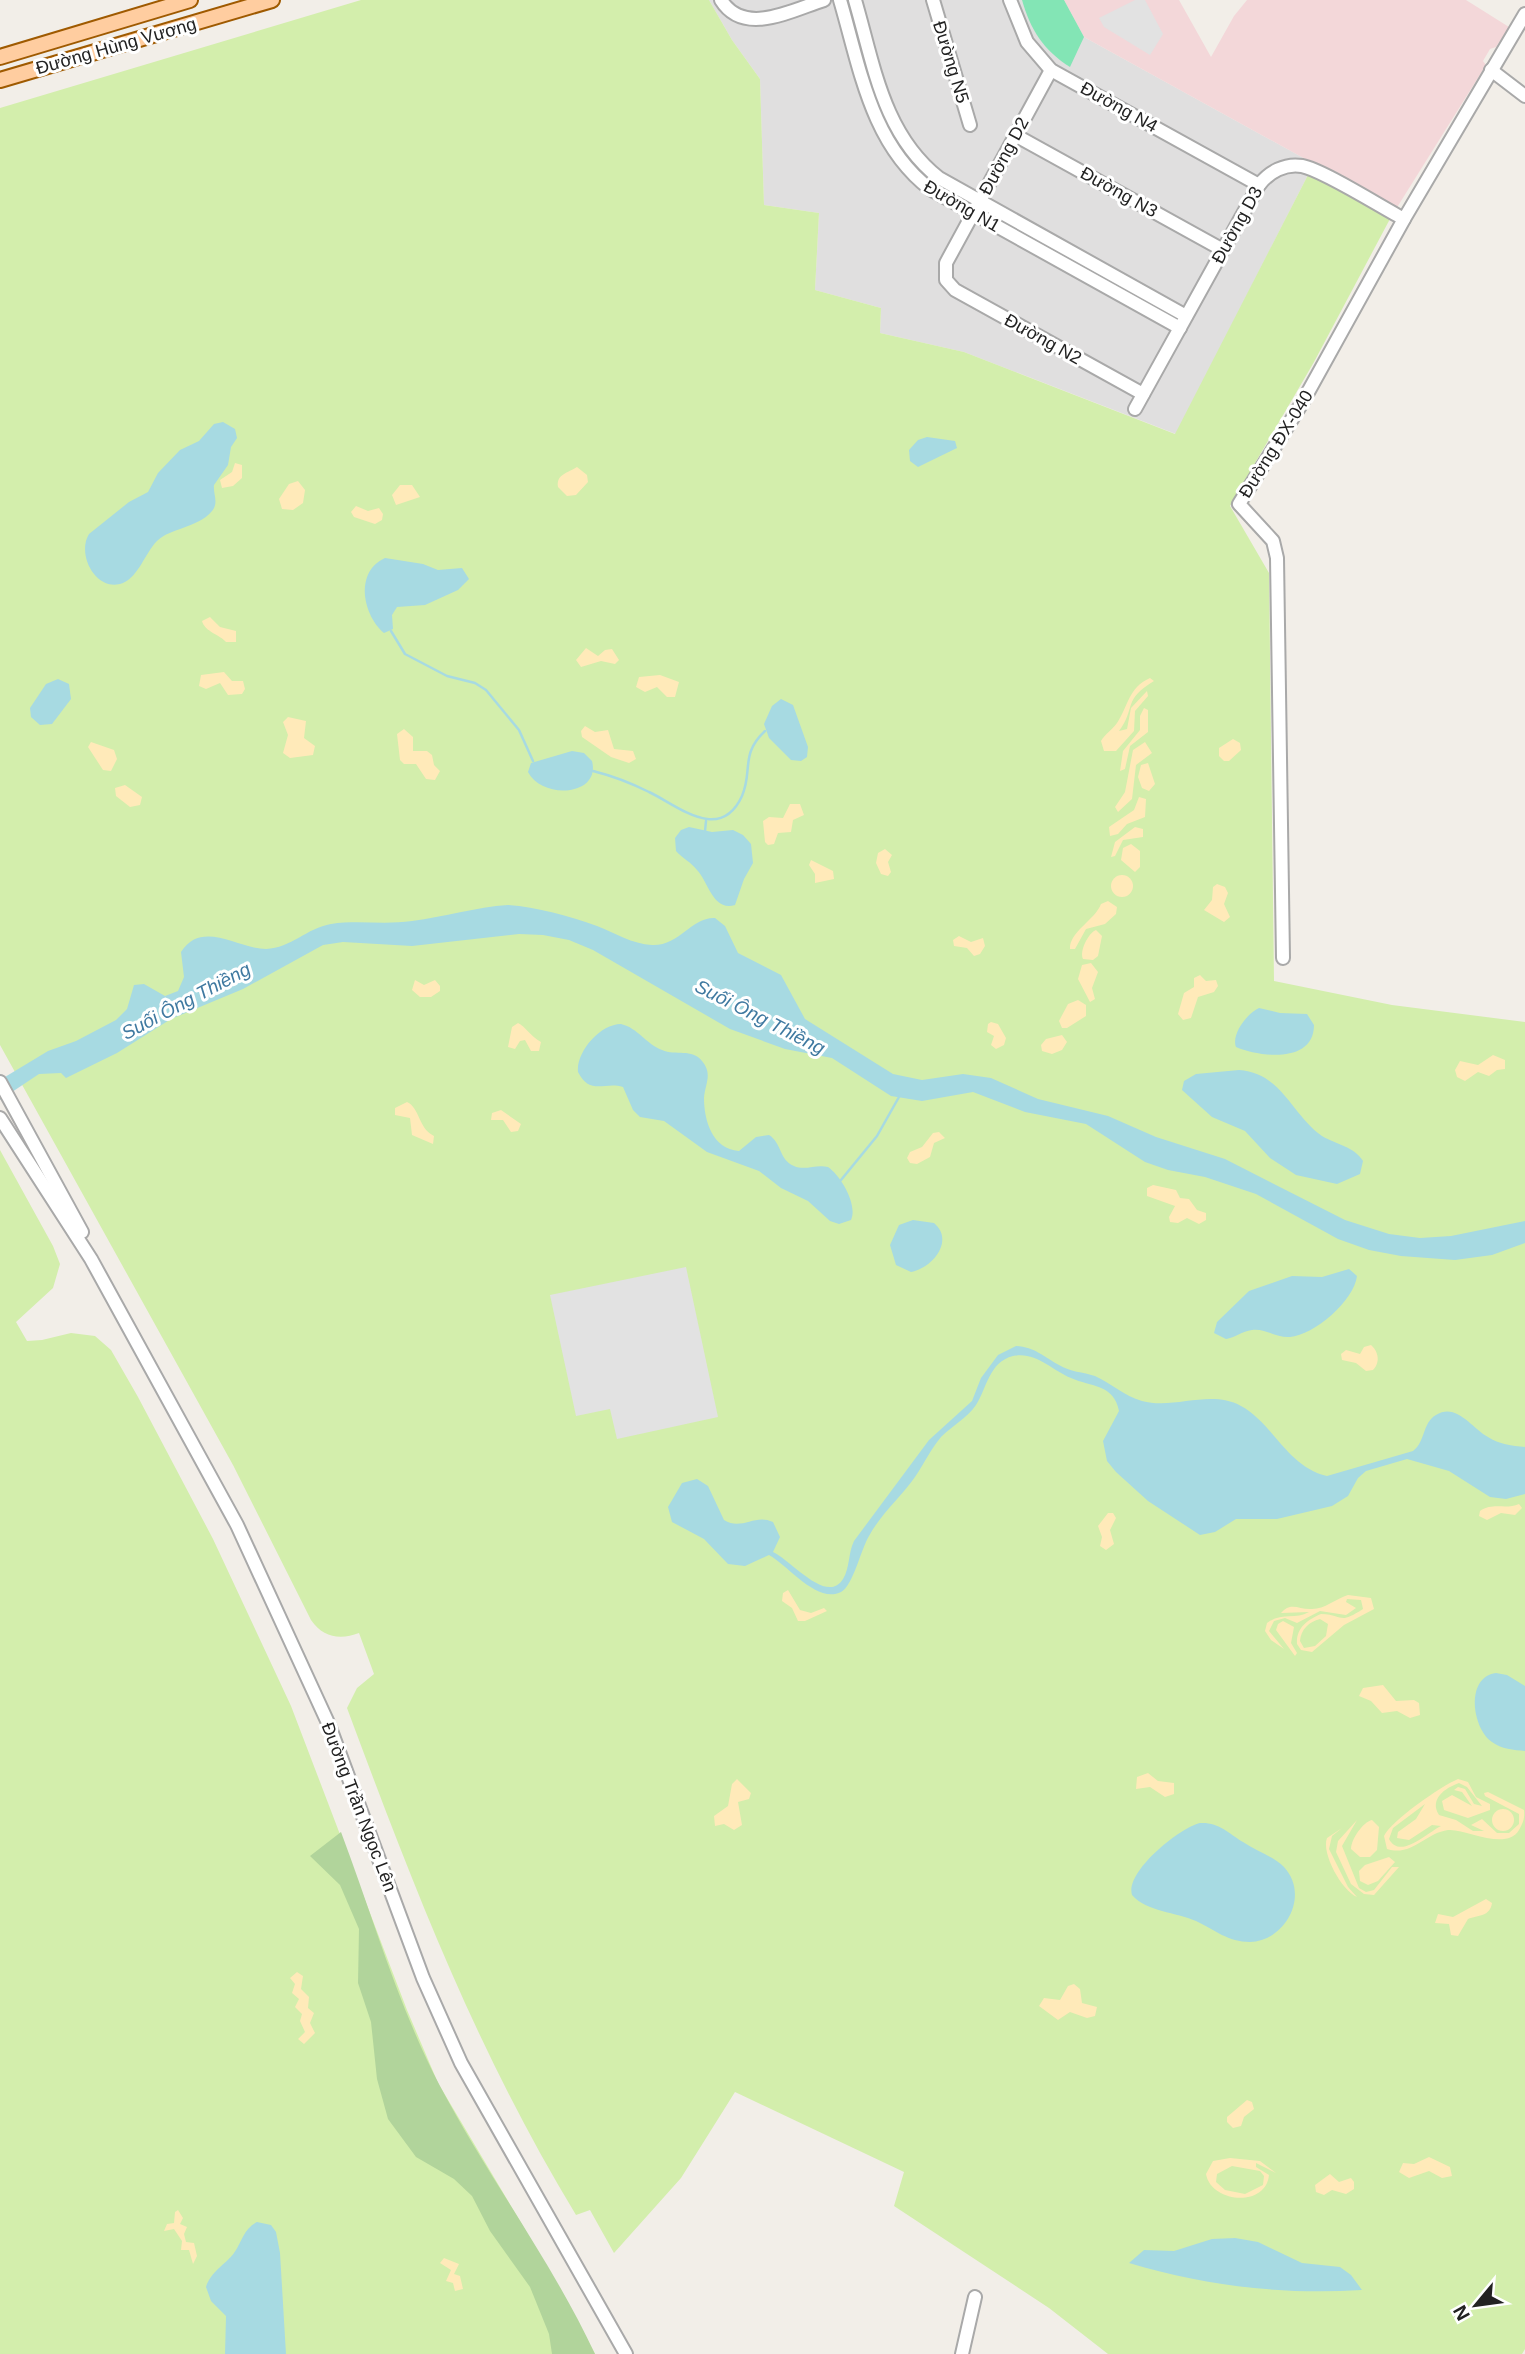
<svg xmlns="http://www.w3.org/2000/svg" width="1525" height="2354" font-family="Helvetica,sans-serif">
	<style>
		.residential { fill: #e0dfdf }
		.commercial { fill: #f3d7d9 }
		.grass { fill: #d3eeac }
		.forest { fill: #b1d49b }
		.sand { fill: #ffeab9; fill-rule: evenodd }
		.pitch { fill: #83e5b5 }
		.parking { fill: #e2e2e2 }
		.water { fill: #a7dae2 }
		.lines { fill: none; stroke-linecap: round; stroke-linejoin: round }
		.stream { stroke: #a7dae2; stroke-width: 2.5 }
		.minor-casing { stroke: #a9a9a9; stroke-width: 16 }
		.major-casing { stroke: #9f5a00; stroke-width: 18 }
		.minor { stroke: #fff; stroke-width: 12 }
		.major { stroke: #ffcda0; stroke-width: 14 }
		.labels { text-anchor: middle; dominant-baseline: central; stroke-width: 6; stroke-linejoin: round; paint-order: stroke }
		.street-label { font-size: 18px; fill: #222; stroke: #fff }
		.water-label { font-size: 19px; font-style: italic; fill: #3f79a0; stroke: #fff }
	</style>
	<rect width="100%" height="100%" fill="#f2eee8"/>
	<!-- residential -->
	<polygon class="residential" points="709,0 1064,0 1084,37 1396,209 1309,173 1176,434 964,352 880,333 881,308 815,290 819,213 764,205 760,79 732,40"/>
	<!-- commercial -->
	<polygon class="commercial" points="1064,0 1179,0 1211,57 1234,16 1247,0 1466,0 1509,27 1496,47 1490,49 1483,61 1486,65 1396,209 1084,37"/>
	<!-- grass -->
	<g class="grass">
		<path d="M361 0H709L732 40 760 79 764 205 819 213 815 290 881 308 880 333 964 352 1175 434 1309 173 1391 217 1314 362 1230 506 1269 573 1274 981 1392 1005 1525 1022V2349L1522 2354H1108L1049 2308 894 2206 904 2172 735 2092 681 2178 614 2253 590 2210 576 2215C476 2050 414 1888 347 1708L357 1688 374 1674 359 1633C341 1640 323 1638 311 1620L233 1465 0 1045V108Z"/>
		<polygon points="0,1150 53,1246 60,1264 53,1288 16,1322 27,1341 42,1340 71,1333 95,1336 111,1350 138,1397 213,1539 291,1706 407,2010 438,2083 565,2297 595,2354 0,2354"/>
	</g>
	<!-- forest -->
	<path class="forest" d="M341 1832C373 1917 398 2006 440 2086 488 2177 551 2260 595 2354H552L549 2334 530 2287 490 2231 472 2196 454 2179 416 2157 388 2119 377 2079 371 2022 358 1983 359 1929 340 1885 310 1856Z"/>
	<!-- sand -->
	<g class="sand">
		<polygon points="235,463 242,465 242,478 233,486 222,488 220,480 232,472"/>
		<path d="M577 467 587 475 588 482 576 495 567 496 558 487C556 474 568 473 577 467Z"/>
		<polygon points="298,481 305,490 303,503 293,510 282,509 279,499 289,484"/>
		<polygon points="400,485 412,485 420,497 396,505 392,495"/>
		<polygon points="356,506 368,511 379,508 383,514 382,520 375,524 354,517 351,512"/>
		<path d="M210 617 220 627 236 631V642H226C219 634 205 632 202 621Z"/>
		<polygon points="586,648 598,656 605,650 612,649 619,660 615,664 601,661 581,667 576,660"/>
		<polygon points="224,672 232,681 243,681 245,689 242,694 228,695 220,683 206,689 199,686 201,675"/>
		<polygon points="660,675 679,682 675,697 667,697 657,687 645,692 636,687 639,677"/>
		<path d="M1150 678 1154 681C1122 700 1136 709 1119 731L1127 729 1131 708 1147 691 1148 696 1135 711 1134 731 1116 751H1104L1101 741C1105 734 1112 730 1117 723 1129 705 1128 688 1150 678Z"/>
		<polygon points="1144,708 1148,710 1148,732 1130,746 1125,769 1120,771 1123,751 1140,730 1140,716"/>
		<polygon points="288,717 306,721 304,738 315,746 313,755 290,758 283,753 288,735 283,722"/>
		<polygon points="585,726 595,732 608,730 614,749 633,751 636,759 629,763 611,757 582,737 581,731"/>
		<polygon points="404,729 413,737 413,751 427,751 432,755 434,765 440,771 435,780 426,779 416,764 404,764 400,760 397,734"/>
		<polygon points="1233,739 1240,743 1241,750 1229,761 1224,761 1219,756 1219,748"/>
		<polygon points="91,742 114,750 117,759 111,771 103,770 88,747"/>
		<polygon points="1145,742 1152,753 1136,765 1132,799 1118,812 1115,807 1125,792 1133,750"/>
		<polygon points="1148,763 1155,784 1149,791 1142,788 1138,777 1141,765"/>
		<polygon points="125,785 142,797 140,805 130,807 116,796 115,788"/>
		<polygon points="1139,797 1146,799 1145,817 1127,824 1118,834 1110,836 1109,827 1134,810"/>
		<polygon points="790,804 800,804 804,815 793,820 791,832 778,833 774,844 768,845 765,842 763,821 769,817 783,818"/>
		<polygon points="1135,827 1143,829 1143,837 1123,840 1115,856 1111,857 1115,842"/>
		<polygon points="1131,844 1140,851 1140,867 1135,872 1121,860 1123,848"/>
		<polygon points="885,849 892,855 888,862 891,872 888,876 881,874 876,863 878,853"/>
		<polygon points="811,860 833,871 834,879 815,883 815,874 809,865"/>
		<circle cx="1122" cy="886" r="11"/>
		<polygon points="1217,884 1225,887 1228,893 1224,904 1230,917 1224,922 1204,910 1212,900 1213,887"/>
		<path d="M1108 901 1117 907 1116 914 1105 924 1086 929 1075 949H1070C1069 932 1095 920 1101 904Z"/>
		<path d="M1096 930 1102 936 1098 956 1093 960 1083 959C1079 952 1088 933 1096 930Z"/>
		<polygon points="959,936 971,942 983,938 985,946 980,954 974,956 967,948 954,946 953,940"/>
		<polygon points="1091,963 1098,972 1092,988 1095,999 1090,1002 1078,979 1082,965"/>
		<polygon points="1200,975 1206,981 1216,980 1218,986 1214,992 1198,997 1191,1018 1183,1020 1178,1014 1184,993 1194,987 1194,978"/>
		<polygon points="415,980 424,985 435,980 440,986 440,991 431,997 420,997 412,990"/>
		<polygon points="1078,1000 1086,1005 1086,1016 1067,1028 1062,1028 1059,1021 1068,1004"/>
		<polygon points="991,1022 998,1024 1006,1038 1004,1045 996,1049 991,1045 994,1036 987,1032 988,1024"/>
		<path d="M518 1023C525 1026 531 1037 541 1042L539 1051H531L525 1040 520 1041 515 1049 508 1047 512 1027Z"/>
		<polygon points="1062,1035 1067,1042 1062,1050 1052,1054 1042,1051 1041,1045 1046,1039"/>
		<polygon points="1493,1055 1505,1060 1505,1069 1497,1070 1489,1076 1478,1072 1465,1081 1457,1077 1455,1070 1460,1061 1478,1065"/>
		<path d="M407 1102C420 1108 418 1128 434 1136L433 1144 412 1135 410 1118 395 1115V1108Z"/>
		<polygon points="501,1110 521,1124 518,1131 511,1132 503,1120 491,1120 492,1113"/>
		<polygon points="939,1132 945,1138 934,1143 930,1157 917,1164 910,1163 907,1158 910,1152 922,1147 933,1133"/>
		<polygon points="1153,1185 1176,1190 1180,1198 1189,1199 1197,1210 1206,1213 1206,1220 1199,1224 1187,1218 1178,1223 1170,1222 1169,1217 1175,1206 1147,1196 1147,1188"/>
		<path d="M1371 1345C1378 1351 1381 1362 1373 1370L1366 1371 1356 1363 1342 1360 1341 1354 1346 1350 1360 1354 1364 1347Z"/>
		<path d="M1519 1504 1522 1508 1515 1515 1501 1513 1487 1520 1479 1516 1480 1511C1493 1502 1506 1510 1519 1504Z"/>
		<polygon points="1108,1513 1113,1513 1116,1518 1110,1530 1114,1544 1106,1550 1100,1546 1102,1537 1098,1526"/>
		<polygon points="788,1590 800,1610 811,1613 824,1608 827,1611 805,1621 798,1621 792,1608 782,1601 783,1593"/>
		<path d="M1348 1595 1371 1598 1374 1609 1344 1625 1312 1652 1301 1650 1297 1644C1296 1628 1307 1620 1321 1614 1345 1615 1338 1625 1363 1609L1361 1600 1347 1599 1346 1602 1356 1608 1346 1615 1320 1611 1297 1623 1285 1618 1274 1621 1269 1631 1284 1649 1271 1640 1265 1631 1267 1623C1281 1612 1295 1620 1309 1612L1281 1613C1291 1601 1299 1610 1312 1609 1325 1609 1335 1599 1348 1595ZM1320 1619 1328 1624 1326 1636 1315 1646 1304 1648 1300 1641C1301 1629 1309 1622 1320 1619Z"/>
		<polygon points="1283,1621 1294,1627 1291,1643 1297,1653 1295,1656 1276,1630 1278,1624"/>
		<polygon points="1383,1685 1396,1701 1414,1700 1419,1703 1420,1715 1410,1718 1397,1711 1382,1713 1371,1701 1359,1696 1363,1688"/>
		<polygon points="1148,1773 1158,1781 1174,1783 1174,1794 1165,1797 1150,1787 1136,1789 1137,1777"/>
		<polygon points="737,1779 751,1793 749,1799 738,1802 742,1825 734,1830 724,1824 715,1826 714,1816 728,1806 732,1784"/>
		<path d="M1458 1779 1468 1782 1476 1797 1490 1804V1810L1468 1818 1444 1810 1442 1801 1452 1795 1472 1806 1462 1792 1454 1790 1458 1787 1465 1789 1474 1804 1482 1806 1467 1787 1459 1783C1445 1788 1429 1799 1439 1815L1456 1820 1473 1831H1484L1471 1825 1482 1819 1497 1833H1509L1519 1824V1814L1485 1796 1484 1793 1488 1792 1524 1810C1525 1818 1523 1823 1519 1830 1506 1852 1465 1828 1448 1830 1425 1833 1412 1857 1387 1849L1384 1836C1391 1821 1441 1786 1458 1779ZM1425 1804 1416 1819 1398 1832 1397 1838 1409 1840 1432 1825 1441 1826C1427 1833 1400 1860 1389 1839L1393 1828Z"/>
		<circle cx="1503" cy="1820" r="11"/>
		<polygon points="1357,1820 1342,1846 1359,1888 1366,1892 1374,1890 1392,1867 1399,1867 1374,1895 1364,1894 1351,1884 1336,1852 1338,1841"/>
		<path d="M1372 1820 1379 1827 1377 1850 1370 1857H1360L1351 1849C1351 1839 1363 1822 1372 1820Z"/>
		<path d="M1342 1828 1332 1836 1329 1849 1348 1887 1357 1897C1342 1891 1321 1853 1327 1838Z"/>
		<polygon points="1389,1857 1395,1862 1378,1881 1368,1885 1360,1881 1359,1871 1365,1865"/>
		<path d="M1486 1899 1492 1903C1490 1917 1478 1915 1468 1919L1458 1936 1451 1935 1449 1924 1435 1923 1438 1914 1453 1917Z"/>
		<polygon points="297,1972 303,1976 301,1989 309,1997 308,2008 314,2013 310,2023 315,2033 304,2044 298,2039 305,2032 300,2021 302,2014 295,2007 299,1999 292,1993 295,1984 290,1978"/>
		<polygon points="1074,1984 1080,1989 1082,2003 1097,2007 1095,2016 1087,2018 1070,2012 1058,2020 1039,2006 1044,1998 1060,2000 1068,1986"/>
		<polygon points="1247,2100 1252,2102 1254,2109 1244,2117 1241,2126 1233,2128 1227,2122 1227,2117"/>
		<polygon points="1429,2157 1450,2167 1452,2176 1442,2178 1429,2171 1409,2178 1399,2172 1403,2163 1414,2164"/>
		<path d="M1230 2158 1260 2161 1276 2173 1256 2163V2167L1269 2175C1266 2208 1211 2203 1206 2174L1213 2161ZM1232 2166 1260 2171 1264 2176 1263 2185 1245 2194 1225 2190 1216 2182 1217 2174Z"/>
		<polygon points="1330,2174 1339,2182 1351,2178 1354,2182 1354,2189 1346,2194 1332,2190 1324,2195 1316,2192 1315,2185"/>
		<polygon points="178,2210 183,2218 180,2224 187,2227 184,2234 186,2242 194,2243 197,2256 193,2264 189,2250 181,2250 182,2241 174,2229 164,2231 167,2224 174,2223 175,2212"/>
		<polygon points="444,2258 459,2264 454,2274 460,2276 463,2289 455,2291 453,2283 446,2281 451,2270 440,2263"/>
	</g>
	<!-- pitch -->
	<path class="pitch" d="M1022 0H1064L1084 37 1070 67C1044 51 1030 29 1022 0Z"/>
	<!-- parking -->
	<g class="parking">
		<polygon points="1135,0 1145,0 1163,34 1150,55 1104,27 1099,18"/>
		<polygon points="686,1267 718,1417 617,1439 610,1409 576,1416 550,1295"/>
	</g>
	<!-- water -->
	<g class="water">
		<path d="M223 422 235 429 237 438 231 447 228 465 214 485C213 494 219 503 212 511 198 528 170 528 157 541 145 553 139 576 123 583 97 593 76 555 89 534L129 502 148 492 158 473 180 450 199 441 214 424Z"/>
		<polygon points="927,437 955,441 957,448 918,467 910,461 909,450 918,440"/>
		<path d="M385 558 423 564 438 570 462 568 469 579 458 590 425 605 397 607 392 615 393 629 384 633C363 615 354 572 385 558Z"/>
		<polygon points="58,679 69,684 71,699 52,724 40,725 31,717 30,708 46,684"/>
		<polygon points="781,699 793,705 808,747 807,757 801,761 791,760 769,738 764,724 772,706"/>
		<path d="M572 751 584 753 592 761C601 796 542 800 528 772L531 763Z"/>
		<path d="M689 827 712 832 733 830 743 835 751 844 753 863 744 879 735 905C713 912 708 881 697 870 691 862 682 858 676 851L675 838 681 830Z"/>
		<path d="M508 905C537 907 569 916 597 926 615 933 632 944 652 945 680 946 691 917 715 918L725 926 738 953 781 975 805 1019 893 1074 922 1080 963 1074 991 1078 1038 1099 1108 1116 1156 1137 1225 1159 1345 1220 1389 1234 1420 1238 1451 1236 1525 1221V1243L1492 1255 1455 1260 1401 1256 1369 1250 1338 1239 1256 1194 1205 1177 1168 1170 1145 1162 1086 1124 1025 1112 973 1092 922 1101 891 1096 832 1058 785 1049 730 1029 593 950 569 940 543 935 519 934 412 946 343 942 323 945 243 989 171 1019 117 1053 66 1078 61 1073 39 1074 0 1100V1080L48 1051 76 1041 116 1020 127 1009 134 985 144 984 165 996 178 991 184 977 181 952C202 919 238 949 266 949 291 948 307 928 331 924 357 920 385 925 412 921 444 917 476 907 508 905Z"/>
		<path d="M1259 1008 1280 1013 1307 1014 1314 1025C1314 1064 1259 1057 1236 1047 1231 1035 1247 1013 1259 1008Z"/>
		<path d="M621 1024C638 1028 646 1044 662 1050 676 1056 692 1048 702 1061 713 1074 705 1084 704 1098 704 1120 712 1149 739 1151L756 1137 769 1135C782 1143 779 1160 794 1166 805 1171 816 1164 828 1167 841 1176 858 1205 851 1220L839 1224 830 1221 808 1201 781 1188 759 1171 707 1152 664 1121 640 1117 633 1110 623 1087C605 1081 590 1096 578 1072 576 1052 600 1024 621 1024Z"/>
		<path d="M1239 1070C1282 1073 1291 1114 1322 1136 1335 1144 1355 1147 1363 1161L1360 1174 1337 1184 1296 1175 1270 1158 1245 1131 1212 1117 1182 1090 1184 1081 1196 1074Z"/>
		<path d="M913 1220 934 1223C955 1241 932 1268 911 1272L896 1265 890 1245 899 1225Z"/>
		<path d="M1349 1269 1357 1276C1354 1301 1314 1335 1290 1337 1276 1338 1265 1328 1252 1330 1242 1331 1235 1338 1226 1339L1214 1333 1217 1322 1249 1291 1292 1276 1322 1277Z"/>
		<path d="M1016 1346C1035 1347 1044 1357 1059 1365 1070 1372 1083 1372 1095 1376 1111 1383 1124 1396 1142 1401 1174 1410 1210 1389 1241 1406 1273 1423 1287 1467 1327 1476L1413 1451C1426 1441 1422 1423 1436 1415 1456 1402 1472 1428 1488 1437 1499 1444 1512 1446 1525 1447V1494L1506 1499 1490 1497 1449 1471 1407 1459 1366 1471 1358 1478 1348 1496 1332 1506 1277 1519H1236L1215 1532 1200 1535 1148 1501 1116 1472 1107 1461 1103 1441 1119 1411C1114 1384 1091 1387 1071 1378 1052 1370 1035 1351 1013 1356 989 1362 987 1388 976 1405 967 1418 952 1426 941 1437 930 1450 924 1464 915 1477 900 1498 881 1514 869 1536 861 1549 853 1586 841 1592 817 1604 789 1566 769 1555L745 1566 728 1564 704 1539 672 1522 668 1507 682 1483 697 1479 708 1486 724 1520C742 1531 755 1513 773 1522L780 1537 773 1552C792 1561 827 1605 843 1579 850 1568 848 1553 854 1541L929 1440 972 1401 981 1378 998 1355Z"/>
		<path d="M1496 1673 1507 1675 1525 1686V1751C1514 1750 1501 1749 1492 1742 1472 1728 1465 1677 1496 1673Z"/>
		<path d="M1200 1823C1219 1822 1228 1833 1243 1842 1256 1851 1273 1856 1284 1867 1310 1895 1286 1941 1250 1942 1228 1942 1215 1930 1196 1921 1176 1912 1147 1912 1132 1895 1125 1872 1179 1828 1200 1823Z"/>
		<path d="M257 2222 271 2225 276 2232 280 2253 286 2354H225L226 2316 211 2301 206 2287C211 2271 225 2265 234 2253 242 2242 244 2228 257 2222Z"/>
		<path d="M1235 2238 1258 2242 1302 2263 1340 2267 1351 2275 1362 2290C1282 2295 1206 2286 1129 2263L1144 2250 1174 2251 1212 2239Z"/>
	</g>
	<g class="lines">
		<!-- stream -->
		<g class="stream">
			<polyline points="391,631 405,654 447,676 475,683 486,690 519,730 533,761"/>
			<path d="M593 771C613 776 631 783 649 792 677 805 720 844 742 796 753 771 740 754 765 731"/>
			<polyline points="705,831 706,821"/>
			<polyline points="841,1180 877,1136 899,1097"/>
		</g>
		<!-- minor casing -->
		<g class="minor-casing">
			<g id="minor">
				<path d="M721 0C744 37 792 10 824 0"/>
				<path d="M840 0C860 68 871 144 930 189L1180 328"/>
				<path d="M855 0C874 65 883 134 939 178L1186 316"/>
				<polyline points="933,0 970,125"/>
				<polyline points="1010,0 1027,42 1051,70 1259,185"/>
				<polyline points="1051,70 946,263 946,280 955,290 1143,394"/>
				<polyline points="1491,70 1525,96"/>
				<polyline points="1015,135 1223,250"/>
				<path d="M1135 409 1259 185C1269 172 1285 163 1302 166 1323 170 1381 207 1404 219"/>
				<polyline points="1283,958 1277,558 1273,541 1239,504 1302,403 1404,219 1525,14"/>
				<polyline points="0,1082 82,1232"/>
				<polyline points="0,1118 91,1259 237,1525 329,1725 423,1978 461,2063 626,2354"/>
				<polyline points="962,2354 975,2297"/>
			</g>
		</g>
		<!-- major casing -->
		<g class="major-casing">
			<g id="major">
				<polyline points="0,57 190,0"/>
				<polyline points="0,80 272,0"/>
			</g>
		</g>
		<!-- minor -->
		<use href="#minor" class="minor"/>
		<!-- major -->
		<use href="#major" class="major"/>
	</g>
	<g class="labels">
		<!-- street labels -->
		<g class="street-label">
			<text transform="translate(116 46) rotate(-16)">Đường Hùng Vương</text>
			<text transform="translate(951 62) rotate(73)">Đường N5</text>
			<text transform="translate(1119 107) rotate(29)">Đường N4</text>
			<text transform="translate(1004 156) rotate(-62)">Đường D2</text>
			<text transform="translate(1119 192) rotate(29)">Đường N3</text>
			<text transform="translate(962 206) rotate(30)">Đường N1</text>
			<text transform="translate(1237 225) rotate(-61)">Đường D3</text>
			<text transform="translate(1043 339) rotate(29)">Đường N2</text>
			<text transform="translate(1276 444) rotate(-58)">Đường ĐX-040</text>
			<text transform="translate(359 1807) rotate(69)">Đường Trần Ngọc Lên</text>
		</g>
		<!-- water labels -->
		<g class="water-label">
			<text transform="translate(186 1001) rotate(-28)">Suối Ông Thiềng</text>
			<text transform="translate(760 1017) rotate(27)">Suối Ông Thiềng</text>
		</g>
	</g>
	<!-- north arrow -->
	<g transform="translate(1476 2305) rotate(241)" stroke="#ffffff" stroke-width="5" paint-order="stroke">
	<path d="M0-5L12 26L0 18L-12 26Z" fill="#222222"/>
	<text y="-10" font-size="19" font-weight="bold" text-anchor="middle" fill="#222222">N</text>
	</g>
</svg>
